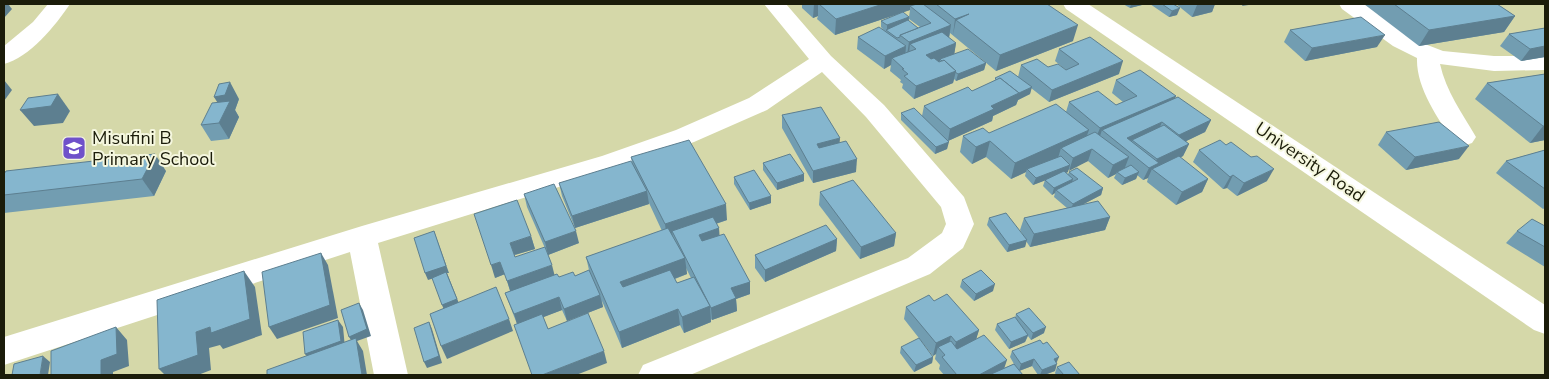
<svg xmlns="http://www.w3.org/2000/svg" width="1549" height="379" font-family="'Nunito Sans',sans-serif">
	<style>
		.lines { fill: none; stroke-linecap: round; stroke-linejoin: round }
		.minor { fill: #fff; fill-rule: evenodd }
		.major { fill: #fff; fill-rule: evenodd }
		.wall { fill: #729db1; fill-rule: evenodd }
		.shaded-wall { fill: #5d7f90 }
		.building { fill: #85b6ce; stroke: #5d7f90 }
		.labels { text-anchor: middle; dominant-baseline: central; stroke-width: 4; stroke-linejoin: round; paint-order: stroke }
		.poi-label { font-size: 18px; fill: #1b1c0a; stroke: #f5f7df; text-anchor: start }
		.street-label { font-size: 18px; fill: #1b1c0a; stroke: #f5f7df }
	</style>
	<rect width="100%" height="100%" fill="#d5d8a9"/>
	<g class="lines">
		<!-- minor -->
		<g class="minor">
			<path d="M48 4H70C56 25 29 58 4 64V46L33 22Z"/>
			<polygon points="764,4 786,4 831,56 884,105 964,197 974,224 963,248 930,274 690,375 638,375 643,365 908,258 942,233 946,224 941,207 866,117 822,72 767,110 694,142 620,168 378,243 408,375 374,375 350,252 4,365 4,337 362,226 602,156 676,130 749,98 809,59"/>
			<path d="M1339 4H1364L1417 41 1443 51 1494 56H1545V70L1494 71 1440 64C1446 91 1462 113 1476 137L1472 143 1463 146 1454 143C1438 118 1416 88 1417 58L1393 46 1342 9Z"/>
		</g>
		<!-- major -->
		<polygon class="major" points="1063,4 1088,4 1545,305 1545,334 1534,330 1066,9"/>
	</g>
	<!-- wall -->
	<g class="wall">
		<path d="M802 4H1047L1073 41 996 71 950 33 949 38 956 43 954 54 986 63 984 70 956 81 954 79 953 83 914 99 902 88 903 84 900 82 901 80 890 71 891 65 884 69 857 49 858 37 885 32 881 27V21L909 17 910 10 835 35 817 19 818 16 813 18 802 8ZM909 19 920 27 918 28 909 21Z"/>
		<polygon points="1123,4 1142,4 1142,5 1130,8"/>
		<polygon points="1150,4 1173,4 1177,15 1169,17"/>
		<polygon points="1176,4 1215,4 1212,12 1192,17"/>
		<polygon points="1364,4 1497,4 1515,16 1504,32 1419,46"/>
		<polygon points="1545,28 1545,57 1521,61 1500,46 1509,34"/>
		<polygon points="1290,30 1377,47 1305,61 1284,42"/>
		<polygon points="1059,49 1119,74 1049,102 1031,88 1030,94 1018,100 1016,105 993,116 992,121 948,141 947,149 935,154 901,120 901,113 922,116 924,106 972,91 995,81 995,78 1018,77 1021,65 1066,70 1055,61"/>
		<polygon points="1545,74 1545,140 1530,143 1475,99 1487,83"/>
		<polygon points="1116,80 1175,98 1211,120 1205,132 1186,141 1189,144 1183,156 1180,158 1208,179 1202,192 1176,205 1147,182 1148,178 1143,180 1137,175 1136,179 1122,185 1114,178 1116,174 1108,178 1088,161 1068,170 1068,172 1066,173 1068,174 1069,172 1103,188 1101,195 1082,205 1110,217 1105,230 1030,247 1026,241 1025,247 1007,252 987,225 989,218 1023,235 1020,230 1024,218 1067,208 1054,197 1055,193 1052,195 1043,186 1045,180 1033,185 1025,176 1026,172 1011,179 986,157 972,164 960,152 963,136 989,133 1066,112 1069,102 1116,105 1123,102 1112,93"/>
		<polygon points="239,99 235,110 239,117 229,139 211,141 201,125"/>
		<polygon points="782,115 840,143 856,172 813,183 782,128"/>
		<polygon points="1386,132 1459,159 1406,170 1378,145"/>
		<polygon points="1226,145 1267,181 1237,196 1227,188 1223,189 1193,162 1199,150"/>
		<polygon points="1545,150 1545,208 1543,209 1496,173 1506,161"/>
		<path d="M631 157 727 220 716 224 719 228V235L750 282V294L736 299 737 311 712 320 711 319V322L684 333 680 325 622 348 602 301 603 307 567 321 562 310 543 317 548 329 607 363 517 324 505 293 510 291 505 274 495 278 531 236 535 249 515 255V257L559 277 575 276 589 270 586 257 662 231 649 203V204L575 228 562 196 559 183 632 164ZM686 268 691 278 677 283 675 279 687 274Z"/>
		<polygon points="763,163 804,181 777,190 763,170"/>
		<polygon points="166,171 154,196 4,213 4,174"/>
		<polygon points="734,177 771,203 750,210 734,184"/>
		<polygon points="820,192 896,233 894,246 860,259 819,205"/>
		<polygon points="524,194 579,243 548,255 527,207"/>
		<polygon points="1545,226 1545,267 1506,243 1517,231"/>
		<polygon points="837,239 836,251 765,282 755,268 755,255"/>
		<polygon points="962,280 993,291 974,301 960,287"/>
		<polygon points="934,301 979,330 976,339 1004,368 1014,364 1010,357 1012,351 1056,363 1055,371 1044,375 1038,375 1032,366 1019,371 1023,375 944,375 939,369 940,365 935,359 936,354 933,356 904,319 906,307"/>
		<polygon points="1016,314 1044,333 1031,340 1028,336 1025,342 1009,349 995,330 997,324 1015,318"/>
		<polygon points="901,347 933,357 932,363 914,372 900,353"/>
		<polygon points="1057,367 1080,375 1056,375 1055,373"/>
	</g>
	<!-- shaded-wall -->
	<g class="shaded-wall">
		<polygon points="6,4 8,4 12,9 4,18 4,6"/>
		<polygon points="814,4 818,4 818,16 813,18"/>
		<polygon points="883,4 915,4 915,8 910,6 910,10 835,35 836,19"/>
		<polygon points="1131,4 1142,4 1142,5 1130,8"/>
		<polygon points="1201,4 1215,4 1212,12 1192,17 1197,5"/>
		<polygon points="1243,4 1255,4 1242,6"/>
		<polygon points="1180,8 1177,15 1169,17 1172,11"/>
		<polygon points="969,14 956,20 953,35 955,19"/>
		<polygon points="1515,16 1504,32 1419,46 1429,30"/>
		<polygon points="909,17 908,24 887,31 887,25"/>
		<polygon points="951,25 949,37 915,51 916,49 910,44 909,54 907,55 909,42"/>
		<polygon points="1078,25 1073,41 996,71 1000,55"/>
		<polygon points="1385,35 1377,47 1305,61 1312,48"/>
		<polygon points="956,43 954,56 940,59 940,61 924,67 926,55"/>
		<polygon points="906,46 905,59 892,58 891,65 884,69 885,56"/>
		<polygon points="1545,46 1545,57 1521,61 1530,49"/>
		<polygon points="1123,61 1119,74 1049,102 1052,90"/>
		<polygon points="986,63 984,70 956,81 958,74"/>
		<polygon points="956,71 953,83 914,99 916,86"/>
		<polygon points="4,80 12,90 4,101"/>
		<polygon points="230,82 239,99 235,110 239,117 229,139 219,123 224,113 214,97"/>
		<polygon points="1032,87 1030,94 1018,100 1016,105 993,116 992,121 948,141 950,129 991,106"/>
		<polygon points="58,94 70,111 63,123 34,126 20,110"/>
		<polygon points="1176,96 1171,109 1102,130 1099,139 1095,140 1100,128"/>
		<polygon points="1211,120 1205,132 1174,147 1179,135"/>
		<polygon points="1162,122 1157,134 1132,140 1129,147 1127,138"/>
		<polygon points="1543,126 1545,126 1545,140 1530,143"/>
		<polygon points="1089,130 1083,146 1061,148 1058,158 1027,169 1026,172 1011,179 1015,163"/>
		<polygon points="840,138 839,151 816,156 817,144"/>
		<polygon points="990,141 986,157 972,164 976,147"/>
		<polygon points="949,142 947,149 935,154 936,147"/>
		<polygon points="1189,144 1183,156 1157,169 1152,169 1148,178 1143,180 1149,168 1154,165 1157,159"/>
		<polygon points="1469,146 1459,159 1406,170 1415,157"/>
		<polygon points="1092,149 1088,161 1069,171 1073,158"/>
		<polygon points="155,154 166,171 154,196 142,179"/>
		<polygon points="1129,157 1124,170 1117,172 1116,174 1108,178 1113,165"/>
		<polygon points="857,159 856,172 813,183 813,171"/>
		<polygon points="1070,165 1068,172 1033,185 1036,178"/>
		<polygon points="1274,169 1267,181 1237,196 1244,183"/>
		<polygon points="1139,172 1136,179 1122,185 1125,178"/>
		<polygon points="804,174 804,181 777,190 777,183"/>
		<polygon points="1233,175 1227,188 1223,189 1230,177"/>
		<polygon points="1073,179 1071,186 1056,190 1055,193 1052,195 1054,188"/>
		<polygon points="1208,179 1202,192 1176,205 1182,192"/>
		<polygon points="1103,188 1101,195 1070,211 1073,204"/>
		<polygon points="647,191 649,204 575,228 572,216"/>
		<polygon points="771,196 771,203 750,210 749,203"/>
		<polygon points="726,204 727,220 675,237 672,231 673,238 667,240 665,224"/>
		<polygon points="1110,217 1105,230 1030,247 1034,234"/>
		<polygon points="719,228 720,241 700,247 699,235"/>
		<polygon points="434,231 449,273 447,273 460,306 445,312 442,305 447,274 428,280 425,273"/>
		<polygon points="576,231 579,243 548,255 545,242"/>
		<polygon points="896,233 894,246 860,259 861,247"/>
		<polygon points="531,236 535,249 514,255 510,243"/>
		<polygon points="837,239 836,251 765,282 765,270"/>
		<polygon points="1027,240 1025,247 1007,252 1009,245"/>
		<polygon points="321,253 328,265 338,318 277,339 269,327"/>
		<polygon points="685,258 687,274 623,298 620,282"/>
		<polygon points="500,262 505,274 495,278 491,265"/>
		<polygon points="552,265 555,277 511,293 507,281"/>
		<polygon points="244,271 255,287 262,335 223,349 220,345 209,348 211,370 198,375 165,375 159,369 196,332 210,327"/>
		<polygon points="750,282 750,294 736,299 737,311 712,320 711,308 731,288"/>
		<polygon points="995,284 993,291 974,301 976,294"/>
		<polygon points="600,295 603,307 567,321 564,309"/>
		<polygon points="559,297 562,310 518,327 514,314"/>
		<polygon points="359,303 363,310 371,336 357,341 363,351 367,375 362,375 353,343 349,337"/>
		<polygon points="710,306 711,322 684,333 682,317"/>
		<polygon points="678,309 680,325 622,348 619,332"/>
		<polygon points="509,319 513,331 447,359 441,346"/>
		<polygon points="338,320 343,327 345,348 310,360 305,354"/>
		<polygon points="429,322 432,329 442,363 427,368 424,362"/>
		<polygon points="116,327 127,340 129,366 113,372 113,375 101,375 101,360"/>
		<polygon points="1046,327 1044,333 1031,340 1033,333"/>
		<polygon points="979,330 975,343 953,354 956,342"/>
		<polygon points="1028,335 1025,342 1009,349 1011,342"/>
		<polygon points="951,336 948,348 938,347 936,354 933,356 936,343"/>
		<polygon points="604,351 607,363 576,375 542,375"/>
		<polygon points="43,356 50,362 48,375 40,375"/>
		<polygon points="933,357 932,363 914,372 916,365"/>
		<polygon points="1059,357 1056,364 1054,359"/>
		<polygon points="1034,359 1032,366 1019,371 1021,364"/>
		<polygon points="1007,360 1003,372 989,375 979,375"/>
		<polygon points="1057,364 1055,371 1044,375 1040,375 1042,370"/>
	</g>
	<!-- building -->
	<g class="building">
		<polygon points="819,4 883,4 836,19"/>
		<polygon points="917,4 923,4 951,25 909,42 900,35 931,23 910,6"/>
		<polygon points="936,4 1047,4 1078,25 1000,55 956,20 969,14 955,19"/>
		<polygon points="1162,4 1173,4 1180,8 1172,11"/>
		<polygon points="1394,4 1497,4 1515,16 1429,30"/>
		<polygon points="903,12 909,17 887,25 881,21"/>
		<polygon points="1361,17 1385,35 1312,48 1290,30"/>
		<polygon points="908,20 918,28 900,35 900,37 897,38 886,30"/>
		<polygon points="879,27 906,46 885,56 858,37"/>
		<polygon points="1545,28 1545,46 1530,49 1509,34"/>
		<polygon points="942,32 956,43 926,55 931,59 934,58 939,62 944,60 956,71 916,86 904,76 908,74 902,69 904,69 892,58 916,49 910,44"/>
		<polygon points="1090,37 1123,61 1052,90 1021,65 1037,59 1048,67 1058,64 1066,70 1079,64 1059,49"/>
		<polygon points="968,49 986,63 958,74 955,72 956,71 944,60 942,61 940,59"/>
		<polygon points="1140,70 1176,96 1100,128 1069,102 1098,91 1116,105 1137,96 1116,80"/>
		<polygon points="1010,71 1032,87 1019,93 1000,78 997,80 995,78"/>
		<polygon points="1545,74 1545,126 1543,126 1487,83"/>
		<polygon points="1000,78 1019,93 991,106 994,109 950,129 924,106 968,87 972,91"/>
		<polygon points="230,82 225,95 214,97 219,84"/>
		<polygon points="58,94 51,106 20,110 28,98"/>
		<polygon points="1178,97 1211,120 1179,135 1162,122 1127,138 1159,163 1149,168 1102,130"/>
		<polygon points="230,101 219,123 201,125 212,103"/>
		<polygon points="1056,104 1089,130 1015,163 990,141 976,147 963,136 983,128 989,133"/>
		<polygon points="821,107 840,138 817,144 819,148 846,141 857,159 813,171 782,115"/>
		<polygon points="914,108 949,142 936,147 901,113"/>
		<polygon points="1439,122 1469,146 1415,157 1386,132"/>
		<polygon points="1164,125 1189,144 1157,159 1132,140"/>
		<polygon points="1095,132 1129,157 1113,165 1092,149 1073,158 1061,148"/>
		<polygon points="689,140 726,204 665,224 631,157"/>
		<polygon points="1220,140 1226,145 1231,142 1251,157 1257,156 1274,169 1244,183 1233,175 1230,177 1199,150"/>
		<polygon points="1545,150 1545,189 1506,161"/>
		<polygon points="155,154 142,179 4,195 4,174 6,171"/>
		<polygon points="790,154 804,174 777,183 763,163"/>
		<polygon points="1061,156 1070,165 1036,178 1027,169"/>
		<polygon points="1179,156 1208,179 1182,192 1152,169"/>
		<polygon points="631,161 647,191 572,216 559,183"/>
		<polygon points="1131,165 1139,172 1125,178 1117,172"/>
		<polygon points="1077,168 1103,188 1073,204 1056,190 1078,179 1069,172"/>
		<polygon points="754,170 771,196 749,203 734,177"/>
		<polygon points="1064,171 1073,179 1054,188 1045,180"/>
		<polygon points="853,180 896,233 861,247 820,192"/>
		<polygon points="554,184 576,231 545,242 524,194"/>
		<polygon points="517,200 531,236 510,243 515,257 545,247 552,265 507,281 500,262 491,265 474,214"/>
		<polygon points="1098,201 1110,217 1034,234 1024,218"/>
		<polygon points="1006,213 1027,240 1009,245 989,218"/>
		<polygon points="713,217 719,228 699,235 702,241 724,234 750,282 731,288 736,298 711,308 672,231"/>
		<polygon points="1532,219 1545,226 1545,247 1517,231"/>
		<polygon points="826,225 837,239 765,270 755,255"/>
		<polygon points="668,228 685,258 620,282 623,287 670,270 677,283 694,277 710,306 682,317 678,309 619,332 586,257"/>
		<polygon points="434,231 446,266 425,273 414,238"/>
		<polygon points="321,253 330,305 269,327 262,272"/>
		<polygon points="589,270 600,295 564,309 559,297 514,314 505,293 557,274 559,277 573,272 575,276"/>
		<polygon points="981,270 995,284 976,294 962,280"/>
		<polygon points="244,271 250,319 211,333 210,327 196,332 198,355 159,369 157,300"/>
		<polygon points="446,272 457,299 442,305 432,278"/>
		<polygon points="496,287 509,319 441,346 430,314"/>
		<polygon points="947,294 979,330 956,342 951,336 936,343 906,307 929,295 934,301"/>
		<polygon points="359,303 367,329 349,337 341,310"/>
		<polygon points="1029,308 1046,327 1033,333 1016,314"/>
		<polygon points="588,313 604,351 542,375 532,375 514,325 542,314 548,329"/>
		<polygon points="1015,317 1028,335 1011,342 997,324"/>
		<polygon points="338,320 341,341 305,354 303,332"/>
		<polygon points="429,322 439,356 424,362 414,328"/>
		<polygon points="116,327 117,354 101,360 101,375 51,375 51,351"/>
		<polygon points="984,335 1007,360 979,375 957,375 942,357 945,355 938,347 951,341 957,349"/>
		<polygon points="356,338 362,375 267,375 267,370"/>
		<polygon points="919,338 933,357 916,365 901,347"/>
		<polygon points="1040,340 1043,344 1047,342 1059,357 1054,359 1057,364 1042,370 1034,359 1021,364 1012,351"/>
		<polygon points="43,356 40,375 12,375 14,364"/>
		<polygon points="1069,362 1080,375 1064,375 1057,367"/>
		<polygon points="1014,364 1023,375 989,375"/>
	</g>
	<!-- icons -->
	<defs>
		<g id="school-square" transform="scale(1.25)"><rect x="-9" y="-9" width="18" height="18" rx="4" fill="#6f51ca" stroke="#f5f7df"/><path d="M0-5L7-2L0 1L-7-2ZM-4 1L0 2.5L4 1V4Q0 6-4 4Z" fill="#fff"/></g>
	</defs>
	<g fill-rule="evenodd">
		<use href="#school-square" x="74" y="148"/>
	</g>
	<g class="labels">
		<!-- poi labels -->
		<g class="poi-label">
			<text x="92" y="138">Misufini B<tspan x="92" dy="21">Primary School</tspan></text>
		</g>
		<!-- street labels -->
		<g class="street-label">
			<text transform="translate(1310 162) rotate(34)">University Road</text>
		</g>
	</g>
	<!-- border -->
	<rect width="1549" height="379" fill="none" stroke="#1b1c0a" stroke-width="10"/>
</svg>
